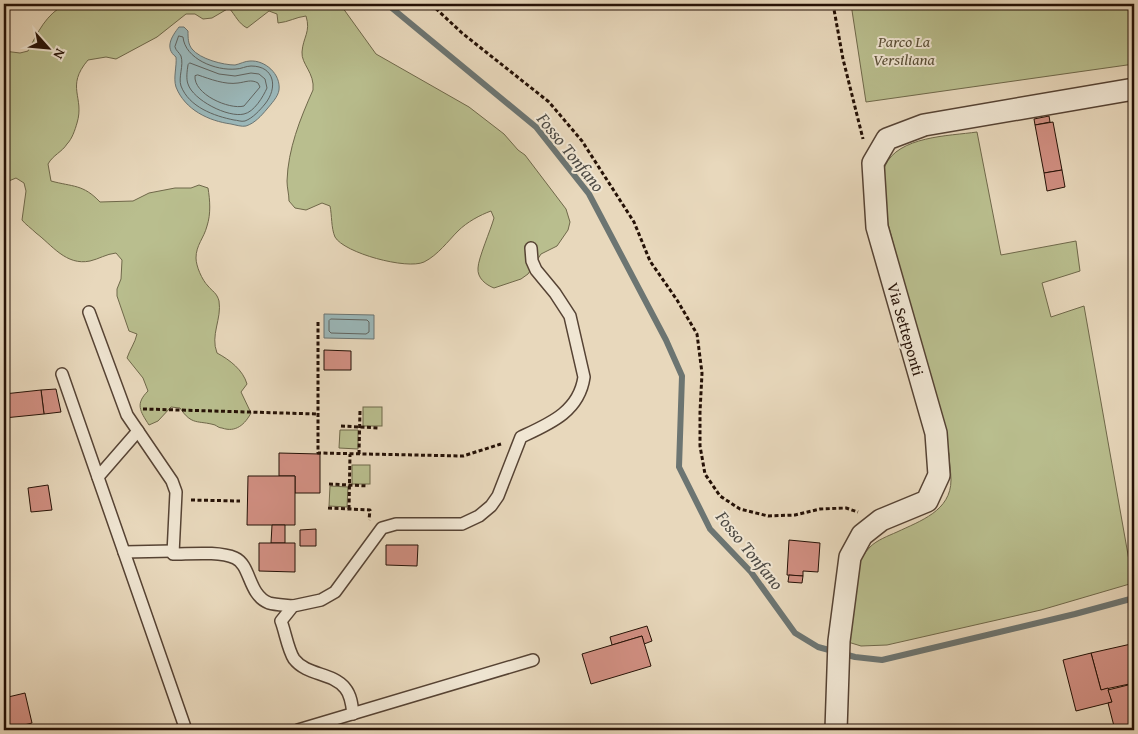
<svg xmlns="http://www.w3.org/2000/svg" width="1138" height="734" font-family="'Gentium Book Plus',serif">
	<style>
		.green { fill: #b9be8e; stroke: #6f684a }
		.water { fill: #9bb8ba; stroke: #6c7572 }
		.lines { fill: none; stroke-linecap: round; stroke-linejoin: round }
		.shore { stroke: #606460; stroke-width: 1 }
		.stream { stroke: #6c7572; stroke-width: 6 }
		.building { fill: #d18f82; stroke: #251106 }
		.lane-casing { stroke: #564334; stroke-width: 14 }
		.street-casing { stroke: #564334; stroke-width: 24 }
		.path { stroke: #251106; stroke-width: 3; stroke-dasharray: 4 2.5; stroke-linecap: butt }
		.lane { stroke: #f0e6d3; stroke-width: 11 }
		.street { stroke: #f0e6d3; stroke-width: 21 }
		.labels { text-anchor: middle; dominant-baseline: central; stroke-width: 4; stroke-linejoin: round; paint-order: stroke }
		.park-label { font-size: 16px; font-style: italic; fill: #594e36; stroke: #f0e6d3 }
		.street-label { font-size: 16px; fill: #251106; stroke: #f0e6d3 }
		.water-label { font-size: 18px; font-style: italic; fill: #4e4b45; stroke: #f0e6d3 }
	</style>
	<rect width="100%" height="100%" fill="#e8d8bc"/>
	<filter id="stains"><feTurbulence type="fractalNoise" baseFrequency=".004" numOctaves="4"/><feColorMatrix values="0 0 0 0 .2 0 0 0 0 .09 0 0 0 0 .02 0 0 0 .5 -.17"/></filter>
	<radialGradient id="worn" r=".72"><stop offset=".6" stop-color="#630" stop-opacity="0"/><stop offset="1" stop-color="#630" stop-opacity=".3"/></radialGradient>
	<!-- green -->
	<g class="green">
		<path d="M66 4H340L376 54 469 107 504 134 518 150 525 155 566 209 570 222 568 230 557 246 541 254 528 274 521 279 494 288C486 285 477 278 478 268 478 259 491 229 494 218L491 211C480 215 467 222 458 231 448 241 438 255 424 262 407 270 344 253 335 237 331 228 332 215 330 206L322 203 306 210 295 208 289 201C289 194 287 188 287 181 288 149 300 119 313 90 315 73 301 64 302 52 303 37 311 32 306 16 296 17 289 22 278 23L277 14 269 11 247 28C238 23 236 16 229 8L212 18 203 19 195 14H186L157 37 116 59 106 57 88 60C65 87 85 97 77 123 75 130 72 139 67 144 62 152 53 155 48 164L51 181C73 187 83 184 100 202L133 201 149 193 175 188H191L199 185 208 188C210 200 211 214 207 226 204 238 196 245 196 258 196 266 202 280 208 286 212 291 217 293 219 301 222 319 210 335 217 353 230 360 243 370 247 384L241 392 251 413C245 424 236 433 222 428 219 428 217 426 215 425 198 420 192 426 180 408L171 407 158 421 149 425C140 411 135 404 148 391L143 378 127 358C130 349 135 343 137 334L129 331 117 296V289L121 279 122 260 116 253C106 254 99 259 90 261 66 266 52 245 36 233 31 228 26 225 22 220L26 191 24 183 16 178 4 183V51L20 53 28 51C38 32 46 14 66 4Z"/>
		<polygon points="851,4 1134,4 1134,64 866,102"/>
		<path d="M977 132 1001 255 1076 241 1080 271 1042 283 1051 317 1084 306 1133 583 1041 610 887 645 861 646 848 642C851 611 847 571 870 547 877 540 888 536 897 532 920 521 951 511 951 480 951 472 949 462 949 454L882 201C882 189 881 176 885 166 898 136 949 136 977 132Z"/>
		<rect x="363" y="407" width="19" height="19"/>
		<polygon points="340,430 358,430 358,449 339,448"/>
		<rect x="352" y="465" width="18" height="19"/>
		<polygon points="330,486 348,487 347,507 329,506"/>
	</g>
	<!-- water -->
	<g class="water">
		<path d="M179 27H184L188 31C188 38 188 44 192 49 200 59 223 65 235 65 240 64 245 61 250 61 265 60 281 74 279 90 278 97 271 104 267 109 261 116 255 123 246 126 242 127 236 125 231 124 209 121 185 110 176 87 173 78 177 66 176 57 164 48 172 36 179 27Z"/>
		<polygon points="324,314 374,315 374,339 324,338"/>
	</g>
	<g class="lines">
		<!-- shore -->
		<g class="shore">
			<path d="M179 36 183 37C185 59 216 71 236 69 241 69 246 66 251 66 275 66 278 88 265 104 260 110 253 118 245 121 241 122 237 120 234 120 214 116 189 107 181 86 178 77 184 66 181 56 179 52 176 51 175 47Z"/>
			<path d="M190 63 219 74 235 76 251 73 259 74 265 79 267 88C263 97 254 112 244 114 228 118 193 100 188 84 186 79 187 71 188 65Z"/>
			<path d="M198 75C210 79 225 85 238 83 246 82 251 79 258 83L260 87 244 106C229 110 193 94 195 76Z"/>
			<polygon points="331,319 367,320 369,322 369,332 366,334 331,333 329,331 329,321"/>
		</g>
		<!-- stream -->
		<polyline class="stream" points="387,4 536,127 589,194 666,340 682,376 679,467 710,529 751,572 795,633 818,647 855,657 882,660 1075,614 1134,598"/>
	</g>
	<!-- building -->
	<g class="building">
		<polygon points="1049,116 1050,122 1035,125 1034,119"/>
		<polygon points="1053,122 1062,170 1044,173 1035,125"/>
		<polygon points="1062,170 1065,187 1047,191 1044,173"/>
		<polygon points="324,350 351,351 351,370 324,370"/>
		<polygon points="56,389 61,412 44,414 41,390"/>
		<polygon points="41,390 44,414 4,418 4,394"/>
		<polygon points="279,453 320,454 320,493 295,493 295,476 279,476"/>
		<polygon points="248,476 295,476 295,525 247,525"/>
		<polygon points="48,485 52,510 31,512 28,488"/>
		<polygon points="272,525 285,525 285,543 271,543"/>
		<polygon points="316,529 316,546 300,546 300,530"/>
		<polygon points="789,540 820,543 818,572 803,571 803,576 787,575"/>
		<polygon points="259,543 295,543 295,572 259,571"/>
		<polygon points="386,545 418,545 417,566 386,565"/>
		<polygon points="789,575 803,576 802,583 788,582"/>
		<polygon points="647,626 652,641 644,644 642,636 612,645 610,637"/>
		<polygon points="642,636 651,666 591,684 582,654"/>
		<polygon points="1131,644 1134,658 1134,665 1132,666 1134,683 1101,690 1091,653"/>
		<polygon points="1091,653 1101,690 1108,688 1112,702 1076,711 1063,660"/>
		<polygon points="1132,684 1134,696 1134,730 1115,730 1108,703 1112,702 1108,690"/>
		<polygon points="25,693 32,723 4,730 4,698"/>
	</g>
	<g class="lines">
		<!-- lane casing -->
		<g class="lane-casing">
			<g id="lane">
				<path d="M89 312 127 415 172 481 176 492 173 554C190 554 219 551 235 558 251 565 248 595 269 603 276 605 285 605 293 606"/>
				<polyline points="62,374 186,730"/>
				<polyline points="98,477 138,431"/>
				<polyline points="124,552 173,551"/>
				<path d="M353 714C352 705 351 695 345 688 332 672 307 676 294 659 288 650 285 631 281 621L293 606 321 600 335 592 382 528 396 524H462L479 516 491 506 498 496 521 437C549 424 579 412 584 377L570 316 555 293 536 270 532 261 531 248"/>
				<polyline points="298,730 533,660"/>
			</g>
		</g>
		<!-- street casing -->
		<g class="street-casing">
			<polyline id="street" points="836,730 839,641 850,557 862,535 881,520 927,501 939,475 936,433 877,227 873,163 887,139 924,125 1134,89"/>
		</g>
		<!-- path -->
		<g class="path">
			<polyline points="431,4 462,33 549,102 582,141 634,222 650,261 677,300 697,334 702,373 700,412 700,446 705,474 720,496 740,509 768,516 795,515 820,509 846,508 858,512"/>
			<polyline points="833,4 843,59 863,139"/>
			<polyline points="318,322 318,453 463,456 501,444"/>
			<polyline points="143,409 318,414"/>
			<polyline points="341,426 379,428"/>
			<polyline points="359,454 360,410"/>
			<polyline points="329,484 368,486"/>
			<polyline points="191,500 240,501"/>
			<polyline points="328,508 370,510 369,520"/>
			<polyline points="349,509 350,454"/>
		</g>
		<!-- lane -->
		<use href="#lane" class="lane"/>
		<!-- street -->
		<use href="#street" class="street"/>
	</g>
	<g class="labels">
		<!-- park labels -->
		<g class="park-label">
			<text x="904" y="41">Parco La<tspan x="904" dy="18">Versiliana</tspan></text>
		</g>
		<!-- street labels -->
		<g class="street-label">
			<text transform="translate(906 329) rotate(74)">Via Setteponti</text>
		</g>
		<!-- water labels -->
		<g class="water-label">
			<text transform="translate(571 152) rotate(51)">Fosso Tonfano</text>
			<text transform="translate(750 550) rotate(51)">Fosso Tonfano</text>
		</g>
	</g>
	<!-- margin -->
	<rect width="1138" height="734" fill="none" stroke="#e8d8bc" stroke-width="20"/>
	<rect x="5" y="5" width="1128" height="724" fill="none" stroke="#251106" stroke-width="2.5"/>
	<rect x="10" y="10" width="1118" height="714" fill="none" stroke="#251106"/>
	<!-- north arrow -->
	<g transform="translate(48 48) rotate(117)" stroke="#f0e6d3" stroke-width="4" paint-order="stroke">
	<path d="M0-4L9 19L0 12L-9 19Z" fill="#251106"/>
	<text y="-8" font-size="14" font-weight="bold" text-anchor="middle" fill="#251106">N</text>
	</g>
	<rect width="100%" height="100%" filter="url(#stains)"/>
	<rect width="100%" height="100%" fill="url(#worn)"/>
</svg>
